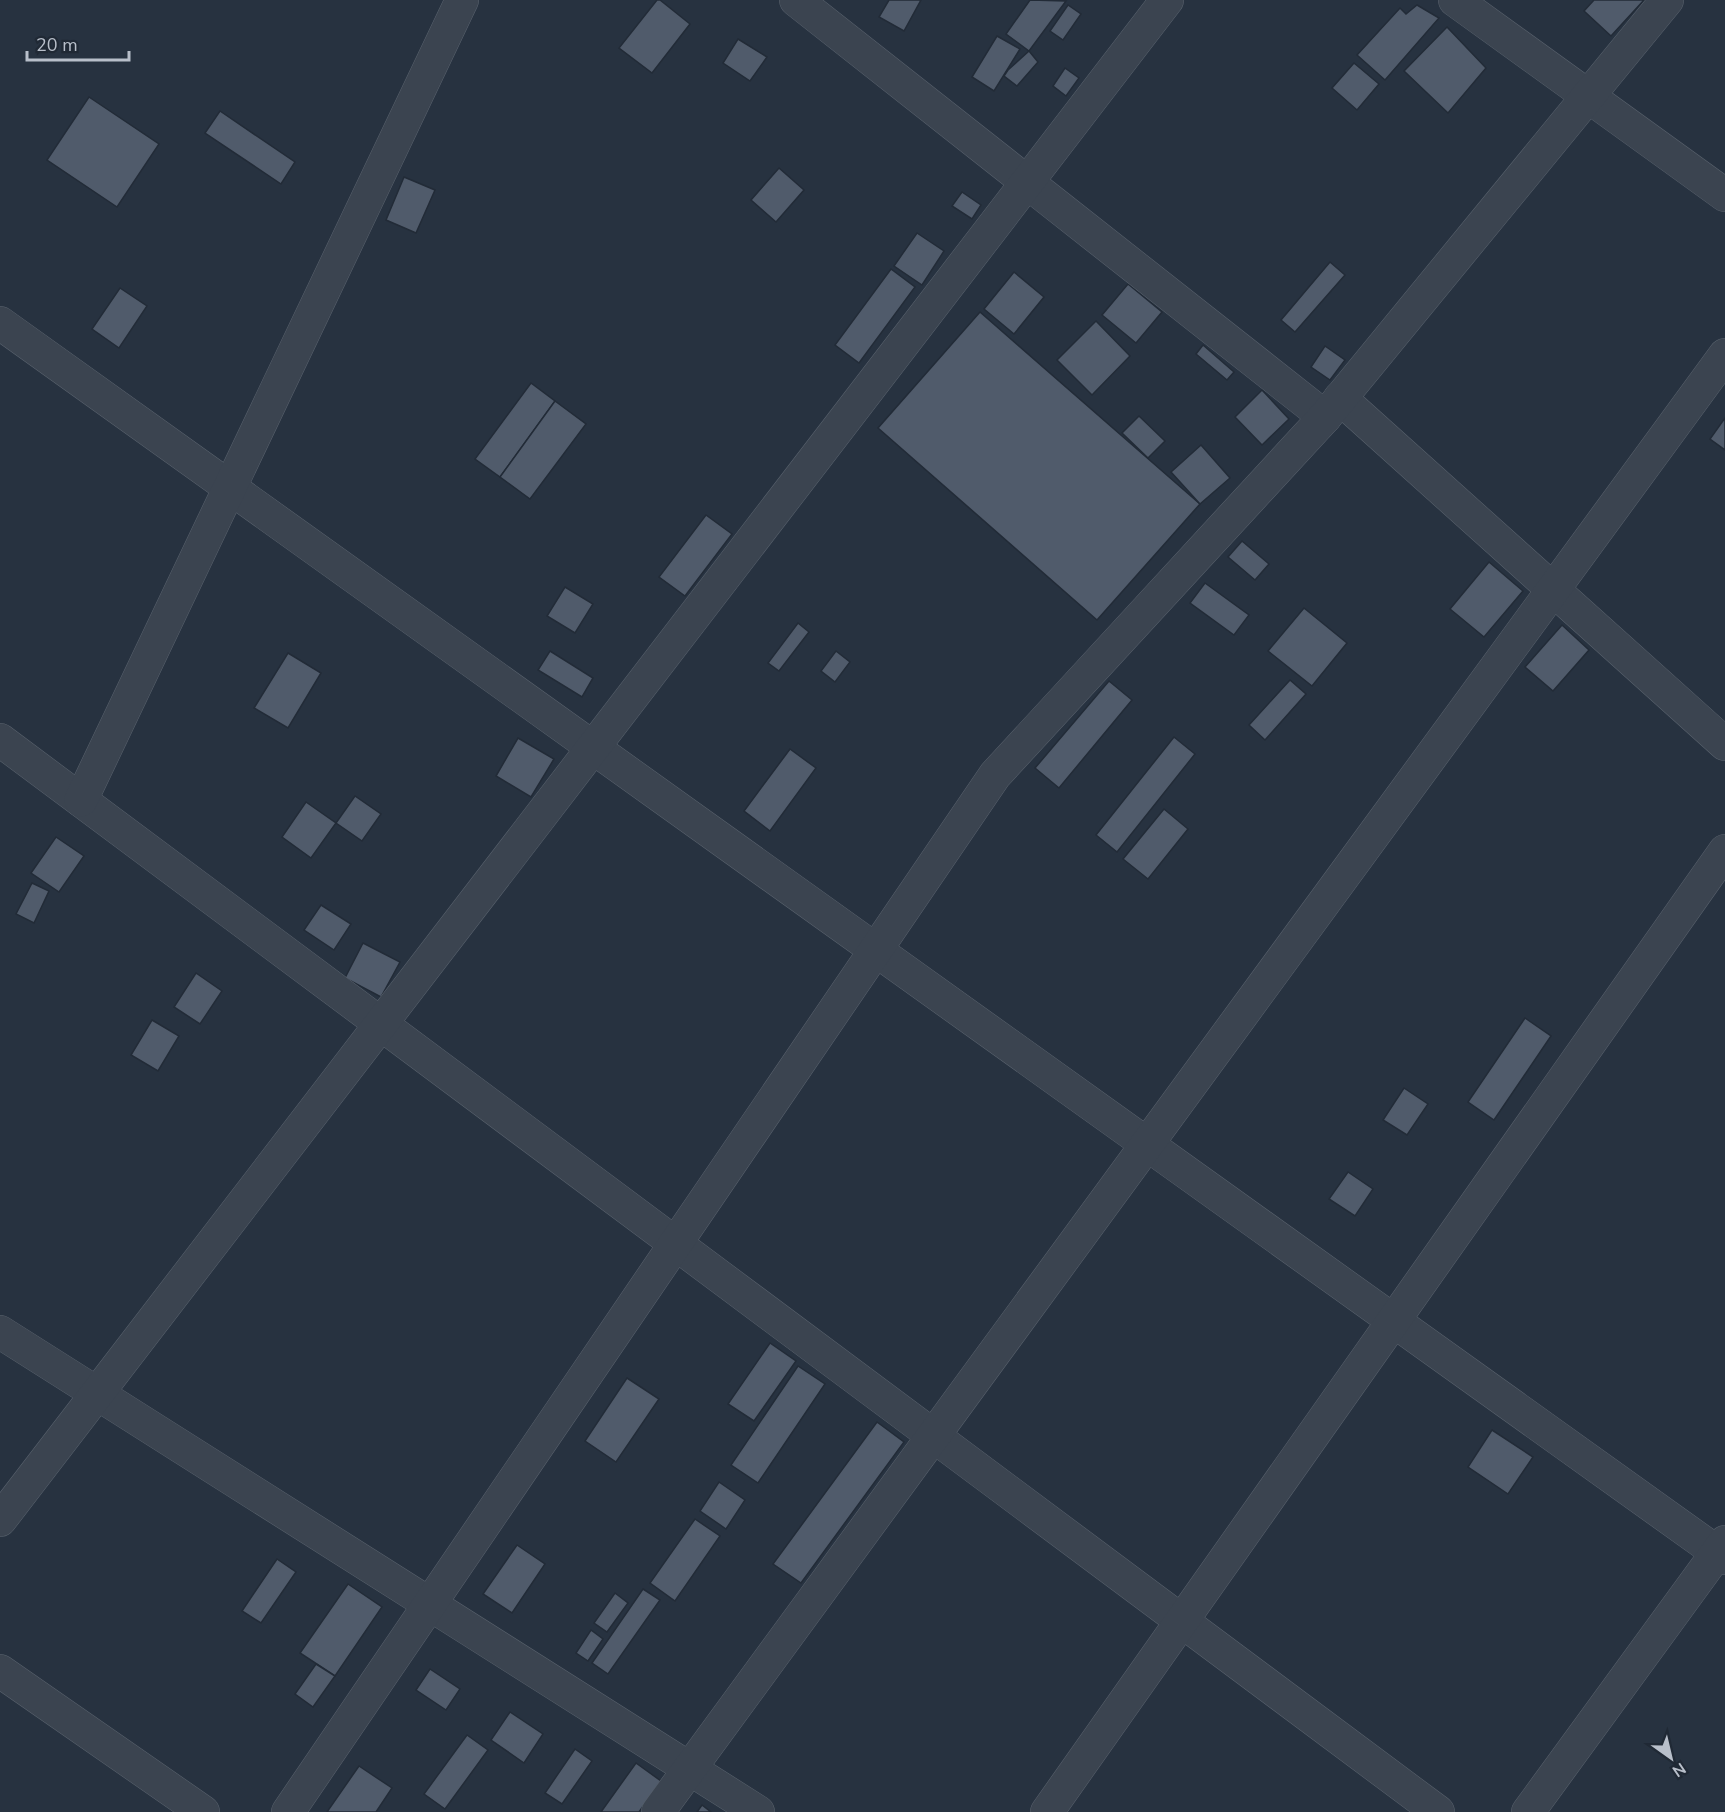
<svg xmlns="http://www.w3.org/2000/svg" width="1725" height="1812" font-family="'Nunito Sans',sans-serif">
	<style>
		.building { fill: #505b6b; stroke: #222b37; stroke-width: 1.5 }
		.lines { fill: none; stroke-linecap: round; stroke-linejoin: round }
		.street-casing { stroke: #59626d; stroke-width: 34 }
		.street { stroke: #3b4450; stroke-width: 33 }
	</style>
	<rect width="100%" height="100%" fill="#273240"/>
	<!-- building -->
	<g class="building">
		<polygon points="657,0 660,0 690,24 652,73 619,48"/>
		<polygon points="889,0 921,0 904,31 879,17"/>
		<polygon points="1030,0 1066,1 1029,51 1006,34"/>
		<polygon points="1594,0 1644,0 1611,36 1584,11"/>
		<polygon points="1068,5 1081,14 1063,40 1050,31"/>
		<polygon points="1417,5 1439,18 1385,80 1357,55 1400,8 1406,14"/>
		<polygon points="1447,27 1486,68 1448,113 1404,71"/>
		<polygon points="997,36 1020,49 994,91 972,77"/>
		<polygon points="738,39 767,57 750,81 723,63"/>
		<polygon points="1029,51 1038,62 1017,86 1004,76 1008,70"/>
		<polygon points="1354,63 1379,84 1357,110 1332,88"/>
		<polygon points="1065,68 1079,78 1066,96 1053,86"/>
		<polygon points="89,97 159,144 117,207 47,160"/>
		<polygon points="220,111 295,162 281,184 205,133"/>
		<polygon points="779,168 804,190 776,222 751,200"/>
		<polygon points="404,177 435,190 416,233 386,220"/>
		<polygon points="962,192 981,205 972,219 952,206"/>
		<polygon points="917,233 944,251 922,285 894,266"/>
		<polygon points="1330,262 1345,275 1295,332 1281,320"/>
		<polygon points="891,269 915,287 859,363 835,345"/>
		<polygon points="1014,272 1044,297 1014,334 984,309"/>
		<polygon points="1128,284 1162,312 1136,343 1102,315"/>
		<polygon points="120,288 147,306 119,348 92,329"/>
		<polygon points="980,312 1200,504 1097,620 878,428"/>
		<polygon points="1096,321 1130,356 1092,395 1057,360"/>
		<polygon points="1203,345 1234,372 1227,380 1196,354"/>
		<polygon points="1325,346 1345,360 1330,380 1311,367"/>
		<polygon points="531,383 555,401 500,477 475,459"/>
		<polygon points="1262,390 1289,419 1262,445 1235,417"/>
		<polygon points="555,401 586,424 530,499 500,477"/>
		<polygon points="1139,416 1165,441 1148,458 1122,433"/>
		<polygon points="1725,418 1725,450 1710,439"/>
		<polygon points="1201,445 1230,478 1200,504 1171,472"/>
		<polygon points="706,515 732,534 685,596 659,577"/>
		<polygon points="1242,541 1269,564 1255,580 1228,557"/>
		<polygon points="1489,562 1523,591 1484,637 1450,609"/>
		<polygon points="1205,583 1249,615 1234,635 1190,603"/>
		<polygon points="565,587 593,604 575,633 547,616"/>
		<polygon points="1304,608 1347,643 1312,686 1268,651"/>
		<polygon points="798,623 809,632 779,671 768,663"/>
		<polygon points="1562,625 1589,650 1553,691 1525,667"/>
		<polygon points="550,651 593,678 582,697 538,670"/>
		<polygon points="836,651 850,662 835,682 821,671"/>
		<polygon points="288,653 321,673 288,728 254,708"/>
		<polygon points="1290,680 1306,694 1265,740 1249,725"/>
		<polygon points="1109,681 1132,700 1059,788 1035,768"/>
		<polygon points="1174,737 1195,754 1117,852 1096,835"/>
		<polygon points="518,738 554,759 531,797 496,776"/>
		<polygon points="790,749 816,768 770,831 744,811"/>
		<polygon points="355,796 381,814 362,841 336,823"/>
		<polygon points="306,802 336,823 311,858 282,837"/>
		<polygon points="1164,809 1188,829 1148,879 1123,859"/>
		<polygon points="56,837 84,856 59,892 31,873"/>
		<polygon points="32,883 49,891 34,923 16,914"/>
		<polygon points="321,905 351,924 334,950 304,930"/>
		<polygon points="363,943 400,962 381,997 345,978"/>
		<polygon points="196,973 222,991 200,1024 174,1007"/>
		<polygon points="1525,1018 1551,1036 1494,1120 1468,1102"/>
		<polygon points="152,1020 179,1036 158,1071 131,1055"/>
		<polygon points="1404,1088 1428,1104 1407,1135 1383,1120"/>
		<polygon points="1348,1172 1373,1189 1355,1216 1329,1199"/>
		<polygon points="770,1343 796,1361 754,1421 728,1404"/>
		<polygon points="798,1366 825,1384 758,1483 731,1465"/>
		<polygon points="627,1378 659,1399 616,1462 585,1441"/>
		<polygon points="877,1422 904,1442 801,1583 773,1564"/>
		<polygon points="1492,1430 1533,1457 1508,1494 1468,1467"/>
		<polygon points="719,1482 745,1500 726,1529 700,1511"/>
		<polygon points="695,1519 720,1536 675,1601 650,1583"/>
		<polygon points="517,1545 545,1564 512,1613 483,1594"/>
		<polygon points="277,1559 296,1572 261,1623 242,1611"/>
		<polygon points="348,1584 382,1607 335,1676 300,1653"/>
		<polygon points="643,1589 660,1600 608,1674 592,1663"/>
		<polygon points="615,1593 628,1603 607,1632 594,1623"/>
		<polygon points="591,1630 603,1639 588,1661 576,1653"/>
		<polygon points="316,1664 335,1676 313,1707 295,1694"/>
		<polygon points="430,1669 460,1689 446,1710 416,1690"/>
		<polygon points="510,1712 543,1734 524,1763 491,1740"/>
		<polygon points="467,1735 488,1750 445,1809 424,1794"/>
		<polygon points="575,1749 592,1761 562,1804 545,1793"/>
		<polygon points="636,1763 661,1781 639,1812 601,1812"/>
		<polygon points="359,1766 392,1788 376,1812 327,1812"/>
		<polygon points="702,1805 711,1812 697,1812"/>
	</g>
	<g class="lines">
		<!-- street casing -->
		<g class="street-casing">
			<g id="street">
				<polyline points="796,0 1325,417"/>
				<polyline points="1455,0 1725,195"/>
				<polyline points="0,323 1725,1558"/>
				<polyline points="1340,398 1725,744"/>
				<polyline points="0,740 1438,1812"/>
				<polyline points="81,800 462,0"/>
				<polyline points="0,1332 758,1812"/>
				<polyline points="0,1520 1167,0"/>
				<polyline points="0,1671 203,1812"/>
				<polyline points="288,1812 995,775 1325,417 1667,0"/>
				<polyline points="658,1812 1725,355"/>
				<polyline points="1047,1812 1725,851"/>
				<polyline points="1528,1812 1725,1542"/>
			</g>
		</g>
		<!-- street -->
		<use href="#street" class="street"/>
	</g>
	<!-- north arrow -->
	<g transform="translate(1671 1758) rotate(146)" stroke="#202935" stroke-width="4.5" paint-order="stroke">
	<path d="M0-4.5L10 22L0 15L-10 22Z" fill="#b8bfca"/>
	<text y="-9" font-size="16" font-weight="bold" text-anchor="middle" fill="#b8bfca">N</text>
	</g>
	<!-- scale -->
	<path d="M27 51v9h102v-9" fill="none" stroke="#b8bfca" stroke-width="3"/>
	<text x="36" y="51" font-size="18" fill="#b8bfca" stroke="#202935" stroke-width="4.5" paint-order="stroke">20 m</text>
</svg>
